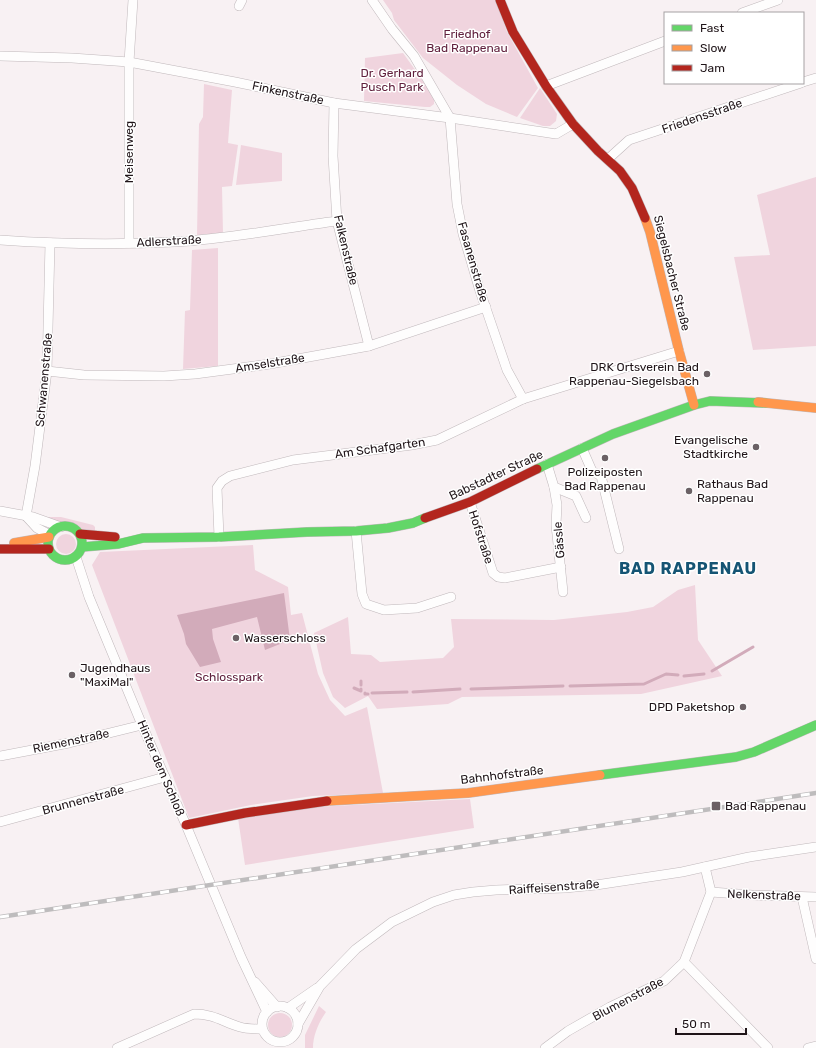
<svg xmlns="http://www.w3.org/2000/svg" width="816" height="1048" font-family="Rubik,sans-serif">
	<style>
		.green { fill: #f0d4de }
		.water { fill: #d2abba }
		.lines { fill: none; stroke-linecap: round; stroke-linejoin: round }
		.stream { stroke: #d2abba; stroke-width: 3 }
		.street-casing { stroke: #c0b8bb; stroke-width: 10 }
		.fast-casing { stroke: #c0b8bb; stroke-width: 10 }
		.slow-casing { stroke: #c0b8bb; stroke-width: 10 }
		.jam-casing { stroke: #c0b8bb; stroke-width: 10 }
		.street { stroke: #fefdfd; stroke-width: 9 }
		.fast { stroke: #63d668; stroke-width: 9 }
		.slow { stroke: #ff974d; stroke-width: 9 }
		.jam { stroke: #b3261e; stroke-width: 9 }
		.rail-casing { stroke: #bebcbd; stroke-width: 4.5 }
		.rail { stroke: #fff; stroke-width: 3; stroke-dasharray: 9; stroke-linecap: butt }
		.poi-dot { fill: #6b6165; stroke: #fff; stroke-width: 1.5 }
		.labels { text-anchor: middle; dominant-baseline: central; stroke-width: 3; stroke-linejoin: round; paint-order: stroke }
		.park-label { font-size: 12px; fill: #61213e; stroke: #fff }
		.street-label { font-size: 12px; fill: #1f1418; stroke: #fff }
		.poi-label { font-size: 12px; fill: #1f1418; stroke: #fff; text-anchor: start }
		.district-label { font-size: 16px; font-weight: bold; letter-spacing: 1px; fill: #155574; stroke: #fff }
	</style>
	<rect width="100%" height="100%" fill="#f8f1f3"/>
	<!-- green -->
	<g class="green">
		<polygon points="383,0 496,0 507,32 538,88 517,117 486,104 457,85 423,58 394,20 392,13"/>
		<polygon points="403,53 434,96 434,104 430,107 425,107 364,101 365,58"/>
		<polygon points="204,84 232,90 228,143 238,145 232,186 222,187 223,233 197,235 199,124 203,117"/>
		<polygon points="540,88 557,114 556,121 550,126 543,126 520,118"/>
		<polygon points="241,145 282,153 282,181 236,185"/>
		<polygon points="816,177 816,346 753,350 734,257 770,255 757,195"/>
		<polygon points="218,248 218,366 183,369 185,311 190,310 192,250"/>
		<polygon points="49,517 61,517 93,525 95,527 95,532 82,529 78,525 70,523 57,522 47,518"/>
		<circle cx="66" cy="544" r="10"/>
		<polygon points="253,545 255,570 288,587 291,615 302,613 318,674 330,700 345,716 367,707 383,793 313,796 251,805 189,818 92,565 100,552"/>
		<polygon points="695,585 698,640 722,676 641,694 462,697 448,704 377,709 368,696 345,708 333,697 323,673 314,633 348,617 351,654 371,655 380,662 443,658 454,647 451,619 554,620 627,612 653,607 678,590"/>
		<polygon points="470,799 474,828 245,865 238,818 314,807"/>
		<path d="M319 1006 326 1012C319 1022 313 1035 313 1048H305V1035Z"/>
		<circle cx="280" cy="1025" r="12"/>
	</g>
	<!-- water -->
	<polygon class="water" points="284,593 290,640 265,650 257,617 212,629 213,639 221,662 200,667 186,644 184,634 177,615"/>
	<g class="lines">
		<!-- stream -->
		<g class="stream">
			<polyline points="712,671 753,647"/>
			<polyline points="684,676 704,674"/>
			<polyline points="361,681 361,685"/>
			<polyline points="570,686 644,684 666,674 678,675"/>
			<polyline points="354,688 361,691 361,689"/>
			<polyline points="471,689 563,686"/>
			<polyline points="413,692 460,689"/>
			<polyline points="365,693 365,694 368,694"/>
			<polyline points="372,693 407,692"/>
		</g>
		<!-- street casing -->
		<g class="street-casing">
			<g id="street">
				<polyline points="372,0 392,29 414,56 450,118 457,204 463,234 480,291 507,370 523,399"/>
				<polyline points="239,6 242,0"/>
				<polyline points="742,13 778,0"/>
				<polyline points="0,56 72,58 129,62 235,82 334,103 450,118 556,134 573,124"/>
				<polyline points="803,82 816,78"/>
				<polyline points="546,86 665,41"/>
				<polyline points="334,103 333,156 337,221 369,346"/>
				<polyline points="608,159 629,140 801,83"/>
				<path d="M0 240C58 244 116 245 174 242 229 239 283 228 337 221"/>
				<polyline points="129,243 129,62 133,0"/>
				<polyline points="47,371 84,375 164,376 195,374 270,364 369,346 486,307"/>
				<polyline points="582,448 592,471 601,476 619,549"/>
				<polyline points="547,464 554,487 576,496 586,518"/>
				<polyline points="554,487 557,505 556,525 563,592"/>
				<polyline points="470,502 493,573 498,577 505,578 561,567"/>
				<polyline points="0,511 33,517 61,527"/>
				<polyline points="26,516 35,466 47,371 50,243"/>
				<polyline points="26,516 37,528 50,535"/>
				<polyline points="356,531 362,594 366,604 384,610 417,608 451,597"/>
				<polyline points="219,537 217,488 222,481 230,476 293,460 412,445 437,440 523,399 679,351"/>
				<polyline points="76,557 89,597 142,725 186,825 241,957 267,1012"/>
				<polyline points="0,756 69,743 142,725"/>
				<polyline points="0,822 165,777"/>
				<polyline points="711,892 752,895 816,897"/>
				<polyline points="802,897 816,959"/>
				<polyline points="684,962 768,1048"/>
				<polyline points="255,982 277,1007"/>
				<circle cx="280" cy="1024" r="18"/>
				<polyline points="288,1008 317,988"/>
				<polyline points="298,1024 320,986 356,949 392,922 433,902 454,895 473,892 496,890 565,888 596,885 682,872 749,857 816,847"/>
				<path d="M117 1048 194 1014C214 1014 223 1022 240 1027 247 1029 255 1029 262 1029"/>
				<polyline points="545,1048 568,1031 610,1007 664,981 684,962 711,892 705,867"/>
				<polyline points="808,1048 816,1046"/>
			</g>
		</g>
		<!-- fast casing -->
		<g class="fast-casing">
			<g id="fast">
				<polyline points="537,469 613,434 694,405 710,401 766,403"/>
				<circle cx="65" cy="543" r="17"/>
				<polyline points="82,547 118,544 143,538 219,537 307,532 356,531 388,528 413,523 425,518"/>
				<polyline points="600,775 736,757 754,752 816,725"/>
			</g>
		</g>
		<!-- slow casing -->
		<g class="slow-casing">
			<g id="slow">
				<polyline points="645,218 650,232 679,351 694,405"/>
				<polyline points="758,402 816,408"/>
				<polyline points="14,543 49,537"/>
				<polyline points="327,801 468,793 600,775"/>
			</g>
		</g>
		<!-- jam casing -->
		<g class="jam-casing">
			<g id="jam">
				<polyline points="500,0 513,32 546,86 573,124 598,151 620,171 632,188 645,218"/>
				<polyline points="425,518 470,502 537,469"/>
				<polyline points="80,534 115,537"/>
				<polyline points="0,549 49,549"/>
				<polyline points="186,825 245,813 327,801"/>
			</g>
		</g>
		<!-- street -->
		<use href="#street" class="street"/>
		<!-- fast -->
		<use href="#fast" class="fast"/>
		<!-- slow -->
		<use href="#slow" class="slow"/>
		<!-- jam -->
		<use href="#jam" class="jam"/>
		<!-- rail casing -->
		<g class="rail-casing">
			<polyline id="rail" points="0,917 816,793"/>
		</g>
		<!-- rail -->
		<use href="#rail" class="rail"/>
	</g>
	<!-- markers -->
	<g class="poi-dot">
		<circle cx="707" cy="374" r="4"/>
		<circle cx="756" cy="447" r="4"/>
		<circle cx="605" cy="458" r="4"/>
		<circle cx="689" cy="491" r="4"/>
		<circle cx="236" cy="638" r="4"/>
		<circle cx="72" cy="675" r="4"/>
		<circle cx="743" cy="707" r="4"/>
		<rect x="711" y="801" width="10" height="10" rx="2"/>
	</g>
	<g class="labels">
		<!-- park labels -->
		<g class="park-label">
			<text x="467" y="34">Friedhof<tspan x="467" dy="14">Bad Rappenau</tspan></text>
			<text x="392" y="73">Dr. Gerhard<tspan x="392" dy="14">Pusch Park</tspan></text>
			<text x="229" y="677">Schlosspark</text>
		</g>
		<!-- street labels -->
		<g class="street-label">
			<text transform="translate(288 93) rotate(12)">Finkenstraße</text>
			<text transform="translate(702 116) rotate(-19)">Friedensstraße</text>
			<text transform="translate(129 152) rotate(-90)">Meisenweg</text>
			<text transform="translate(169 241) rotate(-3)">Adlerstraße</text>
			<text transform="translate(346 250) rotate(77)">Falkenstraße</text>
			<text transform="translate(473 262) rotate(74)">Fasanenstraße</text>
			<text transform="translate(672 273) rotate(76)">Siegelsbacher Straße</text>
			<text transform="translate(270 363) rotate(-9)">Amselstraße</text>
			<text transform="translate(44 380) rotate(-85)">Schwanenstraße</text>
			<text transform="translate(380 448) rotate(-8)">Am Schafgarten</text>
			<text transform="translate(496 475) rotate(-25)">Babstadter Straße</text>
			<text transform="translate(481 537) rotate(72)">Hofstraße</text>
			<text transform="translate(559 540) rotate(-95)">Gässle</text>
			<text transform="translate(71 741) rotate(-12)">Riemenstraße</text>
			<text transform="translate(161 768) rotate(67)">Hinter dem Schloß</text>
			<text transform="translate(502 775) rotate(-7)">Bahnhofstraße</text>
			<text transform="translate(83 800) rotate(-15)">Brunnenstraße</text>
			<text transform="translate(554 887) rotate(-4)">Raiffeisenstraße</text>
			<text transform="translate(764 895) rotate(2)">Nelkenstraße</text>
			<text transform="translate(628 999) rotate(-28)">Blumenstraße</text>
		</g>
		<!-- poi labels -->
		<g class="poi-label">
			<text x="699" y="367" text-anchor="end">DRK Ortsverein Bad<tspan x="699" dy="14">Rappenau-Siegelsbach</tspan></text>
			<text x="748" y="440" text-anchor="end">Evangelische<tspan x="748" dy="14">Stadtkirche</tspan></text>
			<text x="605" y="472" text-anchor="middle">Polizeiposten<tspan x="605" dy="14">Bad Rappenau</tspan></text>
			<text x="697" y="484">Rathaus Bad<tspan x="697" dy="14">Rappenau</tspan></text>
			<text x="244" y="638">Wasserschloss</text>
			<text x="80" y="668">Jugendhaus<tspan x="80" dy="14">"MaxiMal"</tspan></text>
			<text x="735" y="707" text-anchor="end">DPD Paketshop</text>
			<text x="725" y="806">Bad Rappenau</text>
		</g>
		<!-- district labels -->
		<g class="district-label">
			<text x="688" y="568">BAD RAPPENAU</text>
		</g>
	</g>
	<!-- legend -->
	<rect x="664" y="12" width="140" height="72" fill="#ffffff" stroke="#a5a1a3"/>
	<rect x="672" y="25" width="20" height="6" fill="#63d668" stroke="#a5a1a3"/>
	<text x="700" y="32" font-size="12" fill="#1f1418">Fast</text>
	<rect x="672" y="45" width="20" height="6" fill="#ff974d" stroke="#a5a1a3"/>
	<text x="700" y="52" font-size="12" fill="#1f1418">Slow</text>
	<rect x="672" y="65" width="20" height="6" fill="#b3261e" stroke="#a5a1a3"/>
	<text x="700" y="72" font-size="12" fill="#1f1418">Jam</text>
	<!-- scale -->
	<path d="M676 1028v6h70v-6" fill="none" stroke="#1f1418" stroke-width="2"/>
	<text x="682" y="1028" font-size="12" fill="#1f1418" stroke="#ffffff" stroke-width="3" paint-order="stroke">50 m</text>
</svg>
